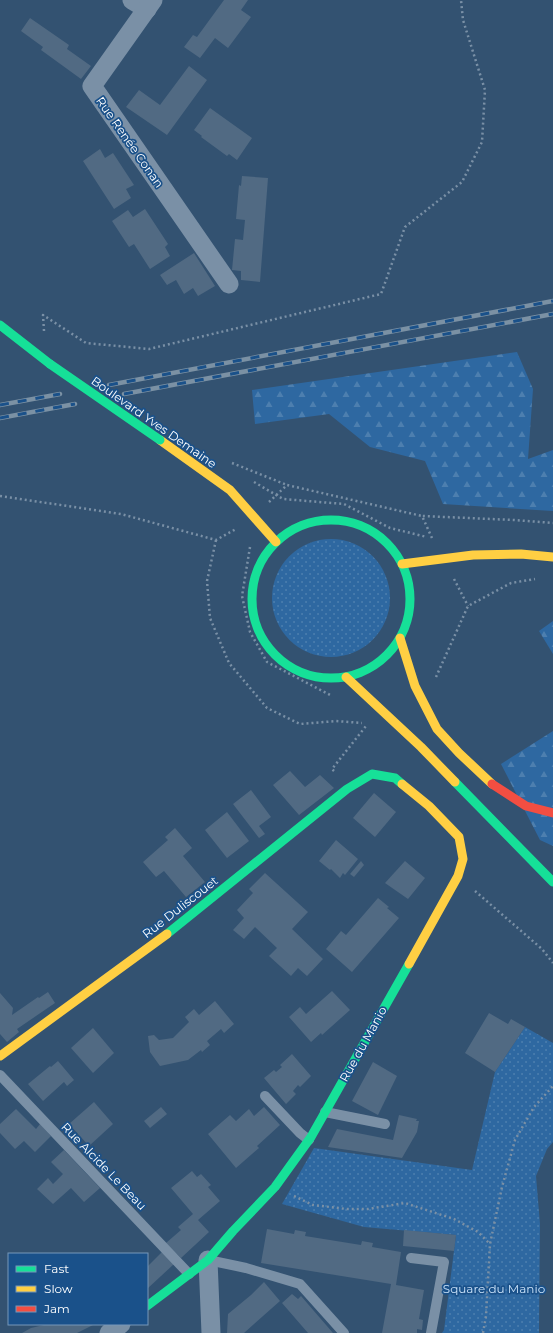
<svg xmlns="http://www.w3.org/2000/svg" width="553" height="1333" font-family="Montserrat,sans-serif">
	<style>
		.grass { fill: url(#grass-dots) }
		.forest { fill: url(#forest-firs) }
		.building { fill: #516a83 }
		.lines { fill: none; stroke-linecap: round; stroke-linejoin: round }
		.path { stroke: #7a90a6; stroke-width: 2.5; stroke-dasharray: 2 3; stroke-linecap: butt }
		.lane { stroke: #7a90a6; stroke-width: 10 }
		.street { stroke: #7a90a6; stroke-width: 19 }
		.fast { stroke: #16e098; stroke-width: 9 }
		.slow { stroke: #ffcf43; stroke-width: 9 }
		.jam { stroke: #f24e42; stroke-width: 9 }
		.rail-casing { stroke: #7b91a4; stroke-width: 4.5 }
		.rail { stroke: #1a518a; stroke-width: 3; stroke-dasharray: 9; stroke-linecap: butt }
		.fast-bridge { stroke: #16e098; stroke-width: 9 }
		.labels { text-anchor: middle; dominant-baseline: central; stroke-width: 3.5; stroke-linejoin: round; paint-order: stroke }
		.street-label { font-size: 12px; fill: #fff; stroke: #1a518a }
		.park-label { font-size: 12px; fill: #cae2f9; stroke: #1a518a }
	</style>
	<defs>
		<pattern id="grass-dots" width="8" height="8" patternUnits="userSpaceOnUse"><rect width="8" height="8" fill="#2e68a1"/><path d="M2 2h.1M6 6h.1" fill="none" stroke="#4d7faf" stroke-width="1.8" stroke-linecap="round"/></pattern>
		<pattern id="forest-firs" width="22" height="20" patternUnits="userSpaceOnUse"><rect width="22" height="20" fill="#2e68a1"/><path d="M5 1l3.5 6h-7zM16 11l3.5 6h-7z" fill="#4d7faf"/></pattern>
	</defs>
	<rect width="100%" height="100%" fill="#335271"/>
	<!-- grass -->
	<g class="grass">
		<circle cx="331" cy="598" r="59"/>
		<polygon points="525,1027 553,1043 553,1142 547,1149 536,1176 540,1224 539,1333 442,1333 444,1330 456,1235 364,1227 282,1204 314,1148 472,1170 495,1072"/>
	</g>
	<!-- forest -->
	<g class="forest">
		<polygon points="517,352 533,389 528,459 553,450 553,511 443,504 425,461 370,447 329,414 255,424 252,390"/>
		<polygon points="553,621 553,654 539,631"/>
		<polygon points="553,731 553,846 540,840 501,764"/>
	</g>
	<!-- building -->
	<g class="building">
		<polygon points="224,0 248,0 241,10 251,17 228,48 215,38 200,58 184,47 193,35 197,37"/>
		<polygon points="30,18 69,45 67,49 91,66 81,79 41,50 43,47 21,31"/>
		<polygon points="189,66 207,80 167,135 126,107 139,90 160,105"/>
		<polygon points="210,108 252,138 237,160 229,154 227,156 201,137 202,136 194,130"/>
		<polygon points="100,149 105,158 113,153 134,185 126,189 131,198 114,209 83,161"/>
		<polygon points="242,176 268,178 260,282 241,280 241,271 232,270 235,239 243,240 245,220 236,219 239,185 241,186"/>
		<polygon points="145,209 168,244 165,247 170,256 150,269 134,244 129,247 112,221 128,210 133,217"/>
		<polygon points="194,253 215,286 198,296 193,288 184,294 176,280 167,285 160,275"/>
		<polygon points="290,771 305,787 320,775 334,788 299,815 273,785"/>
		<polygon points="251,790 271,817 259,826 265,834 259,838 233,804"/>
		<polygon points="374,793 396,812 375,837 353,818"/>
		<polygon points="227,812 249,841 227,858 205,830"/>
		<polygon points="175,828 192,848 183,856 205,882 186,897 164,871 156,877 143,862 168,840 165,837"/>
		<polygon points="336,840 358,859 345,875 343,873 340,878 331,869 330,870 319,861"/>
		<polygon points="361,861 364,865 354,877 350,874"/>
		<polygon points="405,861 425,878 408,899 385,883"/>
		<polygon points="265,873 308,912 292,929 323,959 307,976 298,968 291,976 269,956 277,948 255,927 244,939 233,930 244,918 237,910 253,893 249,889"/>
		<polygon points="378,898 389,907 387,908 399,918 352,972 326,949 341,931 346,935"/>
		<polygon points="332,991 350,1010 322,1035 321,1033 311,1042 289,1017 300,1007 306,1014"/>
		<polygon points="48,992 55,1003 17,1029 19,1032 7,1042 0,1034 0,993 13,1008 12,1015 38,997 39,998"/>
		<polygon points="215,1001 234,1024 224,1033 221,1029 207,1041 210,1045 202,1052 201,1050 188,1060 160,1066 150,1052 148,1036 154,1035 159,1040 173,1038 189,1022 185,1017 194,1009 199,1015"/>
		<polygon points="489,1013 508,1024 511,1019 525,1027 495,1072 465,1053"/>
		<polygon points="93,1028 114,1053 93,1073 71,1048"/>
		<polygon points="292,1054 311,1076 300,1087 298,1085 293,1091 296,1094 286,1104 264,1078 274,1070 276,1072 282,1067 280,1065"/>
		<polygon points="58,1061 74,1080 67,1086 64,1082 43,1101 28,1084 50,1066 51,1067"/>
		<polygon points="373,1062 397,1076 378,1115 352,1101"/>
		<polygon points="94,1102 113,1124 89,1146 69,1124"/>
		<polygon points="161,1107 167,1114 150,1128 144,1121"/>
		<polygon points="264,1107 280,1125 257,1146 259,1148 236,1168 208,1134 230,1115 236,1121 249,1109 254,1116"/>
		<polygon points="16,1109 36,1129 40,1124 51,1136 35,1152 24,1141 15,1149 0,1133 0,1124"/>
		<polygon points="399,1115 417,1119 416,1121 419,1121 417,1132 402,1158 328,1147 337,1129 393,1140"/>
		<polygon points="64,1150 100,1188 84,1202 71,1188 53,1204 37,1189 48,1178 53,1184 63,1174 51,1162"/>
		<polygon points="192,1171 197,1177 201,1174 211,1185 208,1187 220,1201 198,1220 209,1232 181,1258 166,1243 181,1230 178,1227 193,1214 171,1188"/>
		<polygon points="267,1229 294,1234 295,1230 306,1232 305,1236 361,1245 362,1241 373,1243 372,1247 401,1252 396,1285 424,1290 419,1319 423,1320 422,1330 417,1329 417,1333 382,1333 391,1284 261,1263"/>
		<polygon points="404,1230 456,1235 454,1251 403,1246"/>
		<polygon points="162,1252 174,1264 147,1289 147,1267"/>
		<polygon points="264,1282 280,1301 244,1333 227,1333 228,1314 251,1295"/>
		<polygon points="292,1294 298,1299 301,1296 333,1333 308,1333 282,1303"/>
		<polygon points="48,1324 95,1324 77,1333 22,1333 31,1328"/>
	</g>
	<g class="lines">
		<!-- path -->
		<g class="path">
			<polyline points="44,331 43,315 86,343 149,349 381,294 405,227 462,182 482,142 485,90 463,20 461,0"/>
			<polyline points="232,463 287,485"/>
			<polyline points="254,482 283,499 344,504 390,528 427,537"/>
			<polyline points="0,496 121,514 216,540 236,529"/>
			<polyline points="269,502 287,485 422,516"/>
			<polyline points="432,538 422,516 514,520 553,523"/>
			<polyline points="216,540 207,581 210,618 229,663 267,708 300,724 336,721 362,723"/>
			<polyline points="250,547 242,596 250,632 267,662 332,696"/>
			<polyline points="454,579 468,606"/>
			<polyline points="436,677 468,606 511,583 535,579"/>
			<polyline points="334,771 332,769 366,726"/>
			<polyline points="475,891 542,949 553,963"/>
			<polyline points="294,1196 313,1205 347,1209 368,1209 405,1203 454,1219 478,1232 490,1244"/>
			<polyline points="483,1333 486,1316 490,1244 502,1187 515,1140 534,1107 553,1086"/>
		</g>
		<!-- lane -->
		<g class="lane">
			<polyline points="0,1075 189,1274"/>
			<polyline points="265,1096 300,1133 309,1140"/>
			<polyline points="325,1112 385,1124"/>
			<polyline points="411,1258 444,1262 431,1333"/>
			<polyline points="208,1260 246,1268 300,1284 344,1333"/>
		</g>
		<!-- street -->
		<g class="street">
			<polyline points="132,0 147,9"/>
			<polyline points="153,0 92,86 229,284"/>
			<polyline points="208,1260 211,1333"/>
			<polyline points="109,1333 121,1324"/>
		</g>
		<!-- fast -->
		<g class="fast">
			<polyline points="0,325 50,364"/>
			<circle cx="331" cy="599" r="79"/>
			<polyline points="455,782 553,882"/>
			<polyline points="167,934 347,789 372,774 395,778 402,784"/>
			<polyline points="147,1306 208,1260 233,1231 275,1187 311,1137 409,964"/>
		</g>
		<!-- slow -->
		<g class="slow">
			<polyline points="160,440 230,490 276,542"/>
			<polyline points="402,564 473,555 521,554 553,557"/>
			<polyline points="400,638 415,686 437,729 459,753 492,784"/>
			<polyline points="346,677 421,747 455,782"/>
			<polyline points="402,784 429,806 459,837 463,859 458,876 409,964"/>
			<polyline points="0,1056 167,934"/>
		</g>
		<!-- jam -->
		<polyline class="jam" points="492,784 526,806 553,813"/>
		<!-- rail casing -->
		<g class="rail-casing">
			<g id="rail">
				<polyline points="109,385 553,301"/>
				<polyline points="124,394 553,314"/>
				<polyline points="0,405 60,394"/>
				<polyline points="0,418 75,404"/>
			</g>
		</g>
		<!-- rail -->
		<use href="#rail" class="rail"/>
		<!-- fast-bridge -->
		<polyline class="fast-bridge" points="50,364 160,440"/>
	</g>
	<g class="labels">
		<!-- street labels -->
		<g class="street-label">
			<text transform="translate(130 142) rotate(55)">Rue Renée Conan</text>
			<text transform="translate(154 422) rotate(35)">Boulevard Yves Demaine</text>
			<text transform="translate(180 907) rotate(-38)">Rue Duliscouet</text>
			<text transform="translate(363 1044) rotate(-61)">Rue du Manio</text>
			<text transform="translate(104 1166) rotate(46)">Rue Alcide Le Beau</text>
		</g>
		<!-- park labels -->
		<g class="park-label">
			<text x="494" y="1288">Square du Manio</text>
		</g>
	</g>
	<!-- legend -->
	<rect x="8" y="1253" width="140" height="72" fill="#1a518a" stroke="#7697b9"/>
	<rect x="16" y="1266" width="20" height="6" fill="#16e098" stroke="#7697b9"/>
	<text x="44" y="1273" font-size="12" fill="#ffffff">Fast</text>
	<rect x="16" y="1286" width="20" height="6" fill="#ffcf43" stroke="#7697b9"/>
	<text x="44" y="1293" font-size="12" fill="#ffffff">Slow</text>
	<rect x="16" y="1306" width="20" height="6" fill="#f24e42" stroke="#7697b9"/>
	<text x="44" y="1313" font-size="12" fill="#ffffff">Jam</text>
</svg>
